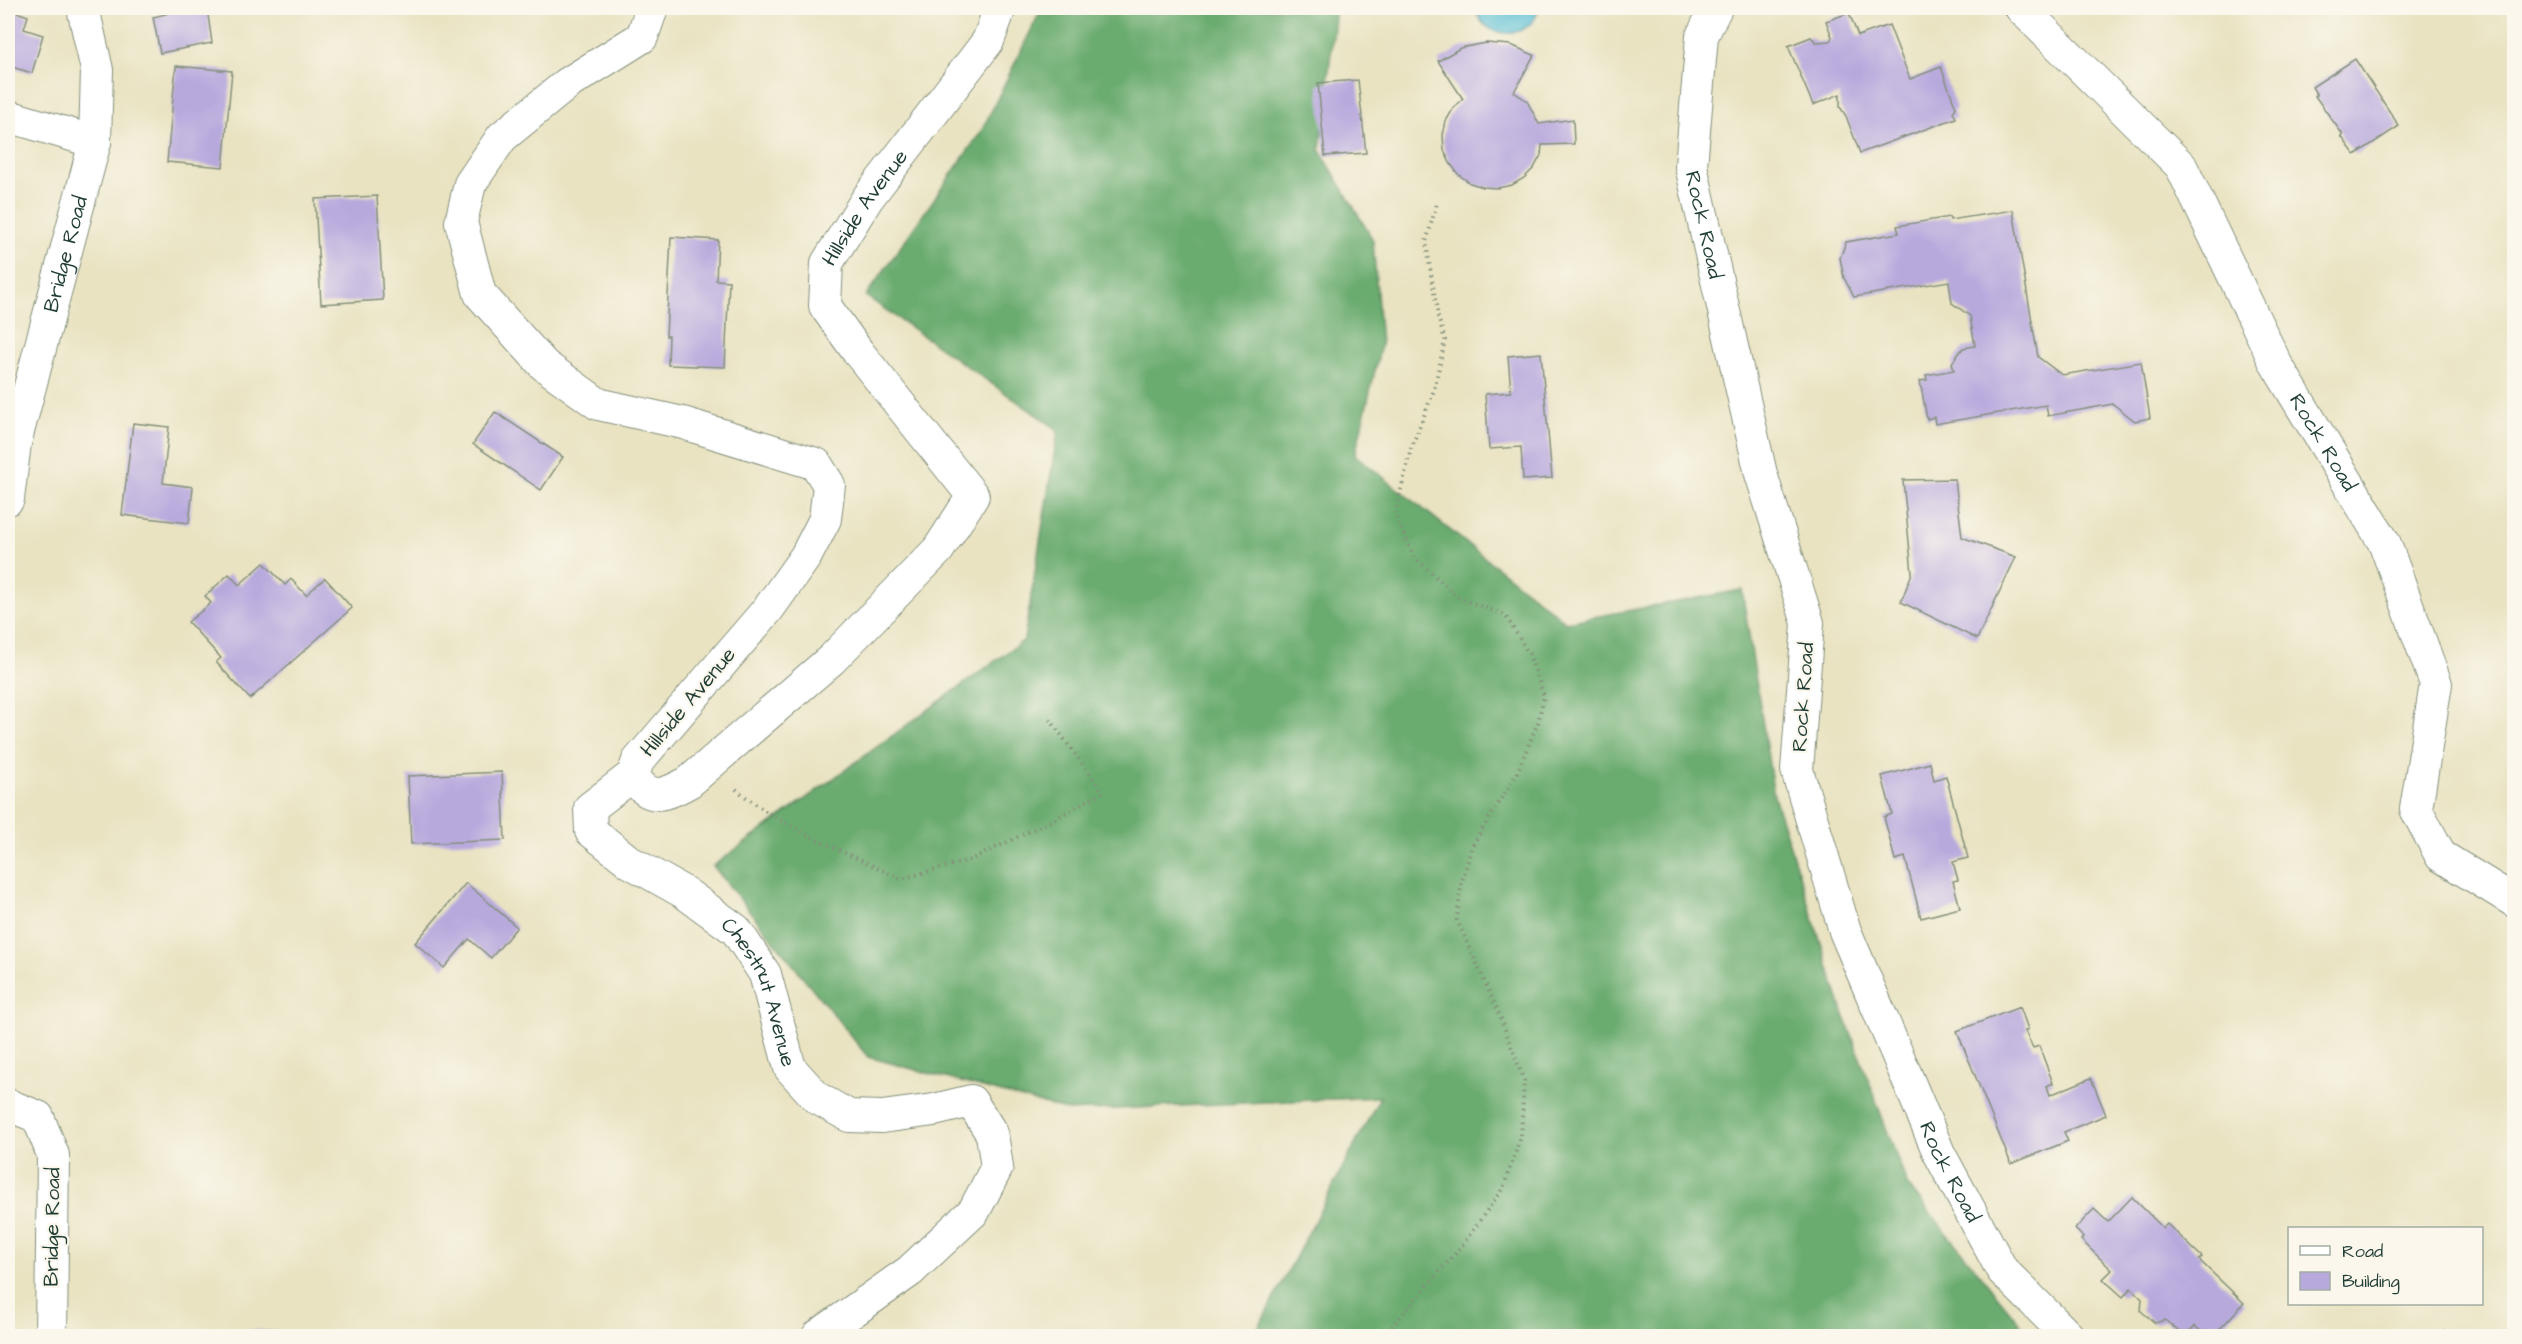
<svg xmlns="http://www.w3.org/2000/svg" width="2522" height="1344" font-family="'Architects Daughter',sans-serif">
	<style>
		.forest { fill: #6aac70; stroke: #447452; stroke-width: 1.5 }
		.water { fill: #56bed4; stroke: #3a7e84; stroke-width: 1.5 }
		.building { fill: #b8a9dd }
		.lines { fill: none; stroke-linecap: round; stroke-linejoin: round }
		.street-casing { stroke: #84907b; stroke-width: 34 }
		.path { stroke: #84907b; stroke-width: 4; stroke-dasharray: 1.5 4.5; stroke-linecap: butt }
		.street { stroke: #fff; stroke-width: 32 }
		.labels { text-anchor: middle; dominant-baseline: central; stroke-width: 4.5; stroke-linejoin: round; paint-order: stroke }
		.street-label { font-size: 21px; fill: #1f3d34; stroke: #fbf7ec }
	</style>
	<rect width="100%" height="100%" fill="#fbf7ec"/>
	<filter id="ink" filterUnits="userSpaceOnUse"><feTurbulence type="fractalNoise" baseFrequency=".0167" numOctaves="2"/><feDisplacementMap in="SourceGraphic" scale="12" xChannelSelector="R" yChannelSelector="G"/><feConvolveMatrix kernelMatrix="1 2 1 2 8 2 1 2 1" color-interpolation-filters="sRGB"/></filter>
	<filter id="wash" filterUnits="userSpaceOnUse"><feTurbulence type="fractalNoise" baseFrequency=".008" numOctaves="4" result="noise"/><feDisplacementMap in="SourceGraphic" scale="24" xChannelSelector="R" yChannelSelector="G"/><feGaussianBlur stdDeviation="1.35" result="paint"/><feColorMatrix in="noise" values="0 0 0 0 0 0 0 0 0 0 0 0 0 0 0 0 0 1.4 0 .05"/><feComposite in="paint" operator="in"/></filter>
	<g filter="url(#wash)">
		<rect width="100%" height="100%" fill="#e9e3c2"/>
		<!-- forest -->
		<polygon class="forest" points="1042,8 1336,8 1320,150 1373,240 1381,345 1355,455 1566,622 1742,590 1774,796 1843,1012 1907,1184 2030,1336 1254,1336 1380,1097 1069,1111 868,1057 713,866 1024,640 1058,430 866,296 981,132"/>
		<!-- water -->
		<path class="water" d="M1475 8H1539C1531 42 1483 41 1475 8Z"/>
		<g id="blocks">
			<!-- building -->
			<g class="building">
				<polygon points="164,8 207,8 212,43 160,53 153,17 166,14"/>
				<polygon points="8,9 28,16 24,29 43,35 32,73 8,66"/>
				<polygon points="1849,13 1858,36 1889,25 1910,79 1941,67 1956,108 1953,112 1956,118 1860,153 1846,116 1840,107 1840,94 1813,105 1788,46 1811,37 1816,42 1830,41 1832,37 1826,21"/>
				<polygon points="1486,43 1511,45 1534,55 1514,92 1527,101 1539,124 1573,119 1574,144 1542,145 1541,155 1534,168 1524,178 1512,185 1498,188 1483,187 1470,183 1458,174 1450,163 1444,150 1443,135 1446,121 1453,109 1463,99 1438,61 1460,48"/>
				<polygon points="2355,59 2399,126 2355,155 2341,136 2343,135 2315,96 2317,95 2312,87"/>
				<polygon points="176,66 232,71 223,167 167,162"/>
				<polygon points="1358,80 1366,153 1325,156 1318,83"/>
				<polygon points="377,196 383,300 321,304 315,199"/>
				<polygon points="2013,210 2038,357 2062,375 2141,362 2150,418 2135,421 2113,404 2048,416 2046,405 1935,424 1934,417 1927,419 1920,381 1927,380 1926,375 1954,370 1952,363 1963,348 1975,346 1970,316 1952,303 1949,281 1854,297 1844,278 1840,258 1846,242 1899,233 1897,226 1949,217 1950,220"/>
				<polygon points="671,237 718,240 716,280 729,281 725,367 668,365 669,336 666,336"/>
				<polygon points="1541,353 1552,478 1523,480 1521,447 1489,449 1485,394 1511,392 1508,356"/>
				<polygon points="495,412 563,457 541,490 473,444"/>
				<polygon points="133,423 169,427 163,483 193,487 189,523 122,515"/>
				<polygon points="1955,479 1962,537 2016,557 1977,639 1901,602 1912,573 1903,480"/>
				<polygon points="264,563 285,585 291,579 306,595 325,578 352,608 250,699 216,662 221,658 188,622 211,603 205,596 229,574 239,585"/>
				<polygon points="1930,763 1934,780 1946,776 1968,858 1953,862 1958,880 1953,881 1960,908 1921,918 1905,857 1895,860 1884,817 1892,814 1882,776"/>
				<polygon points="502,772 505,840 411,844 408,776"/>
				<polygon points="466,883 517,927 491,958 469,939 444,968 415,943"/>
				<polygon points="2020,1007 2028,1029 2025,1031 2033,1048 2039,1046 2053,1083 2047,1086 2050,1095 2091,1078 2106,1115 2064,1132 2068,1141 2011,1164 1957,1031"/>
				<polygon points="2132,1197 2163,1228 2167,1224 2202,1257 2199,1260 2244,1303 2218,1331 2206,1336 2195,1326 2184,1336 2165,1320 2155,1323 2141,1311 2142,1299 2131,1288 2123,1297 2103,1279 2112,1270 2081,1240 2083,1237 2075,1229 2094,1209 2108,1222"/>
				<polygon points="252,1330 302,1333 301,1336 251,1336"/>
				<polygon points="2444,1330 2455,1336 2440,1336"/>
			</g>
		</g>
	</g>
	<g filter="url(#ink)">
		<use href="#blocks" fill-opacity="0" stroke="#84907b" stroke-width="1.5"/>
		<g class="lines">
			<!-- street casing -->
			<g class="street-casing">
				<g id="street">
					<path id="s1" d="M648 8 651 11 642 37 567 84 502 137 470 184 461 222 480 294 544 365 598 404 683 423 816 464 829 485 825 519 806 556 769 608 638 761 633 775C649 803 665 795 689 782L832 659 938 550 973 496 858 352 825 306 827 263 867 199 988 41 1000 8"/>
					<path id="s2" d="M1716 8 1702 36 1691 166 1761 474 1808 623 1797 770 1845 931 1939 1153 2002 1270 2068 1336"/>
					<path id="s3" d="M2021 8 2181 166 2276 364 2385 544 2436 684 2416 809 2441 856 2514 901"/>
					<polyline points="8,116 95,142"/>
					<path id="s4" d="M8 499 15 443 95 142 97 70 83 8"/>
					<path id="s5" d="M633 775 590 808 591 831 630 862 685 893 736 930 765 974 790 1068 817 1098 849 1116 882 1117 934 1110 971 1101 992 1134 997 1167 974 1211 910 1271 818 1336"/>
					<polyline points="8,1105 38,1117 53,1155 51,1336"/>
				</g>
			</g>
			<!-- path -->
			<g class="path">
				<path d="M736 789C783 829 846 852 901 879L970 860 1051 821 1103 792 1048 717"/>
				<polyline points="1384,1336 1461,1247 1503,1188 1521,1137 1524,1081 1500,1016 1457,920 1461,885 1472,846 1516,775 1538,722 1544,696 1529,654 1505,615 1459,598 1414,557 1395,514 1411,449 1434,390 1445,340 1438,317 1426,242 1437,203"/>
			</g>
			<!-- street -->
			<use href="#street" class="street"/>
		</g>
	</g>
	<g class="labels">
		<!-- street labels -->
		<g class="street-label">
			<text stroke="none"><textPath href="#s1" startOffset="1966">Hillside Avenue</textPath></text>
			<text stroke="none"><textPath href="#s2" startOffset="222">Rock Road</textPath></text>
			<text stroke="none"><textPath href="#s4" startOffset="252">Bridge Road</textPath></text>
			<text stroke="none"><textPath href="#s3" startOffset="536">Rock Road</textPath></text>
			<text transform="translate(1803 697) rotate(-86)">Rock Road</text>
			<text transform="translate(688 702) rotate(-50)">Hillside Avenue</text>
			<text stroke="none"><textPath href="#s5" startOffset="320">Chestnut Avenue</textPath></text>
			<text stroke="none"><textPath href="#s2" startOffset="1212">Rock Road</textPath></text>
			<text transform="translate(52 1227) rotate(-89)">Bridge Road</text>
		</g>
	</g>
	<!-- margin -->
	<rect width="2522" height="1344" fill="none" stroke="#fbf7ec" stroke-width="30"/>
	<!-- legend -->
	<rect x="2288" y="1227" width="195" height="78" fill="#fbf7ec" stroke="#a3ada2" stroke-width="1.5"/>
	<rect x="2300" y="1246" width="30" height="9" fill="#ffffff" stroke="#a3ada2" stroke-width="1.5"/>
	<text x="2342" y="1257" font-size="18" fill="#1f3d34">Road</text>
	<rect x="2300" y="1272" width="30" height="18" fill="#b8a9dd" stroke="#a3ada2" stroke-width="1.5"/>
	<text x="2342" y="1287" font-size="18" fill="#1f3d34">Building</text>
</svg>
